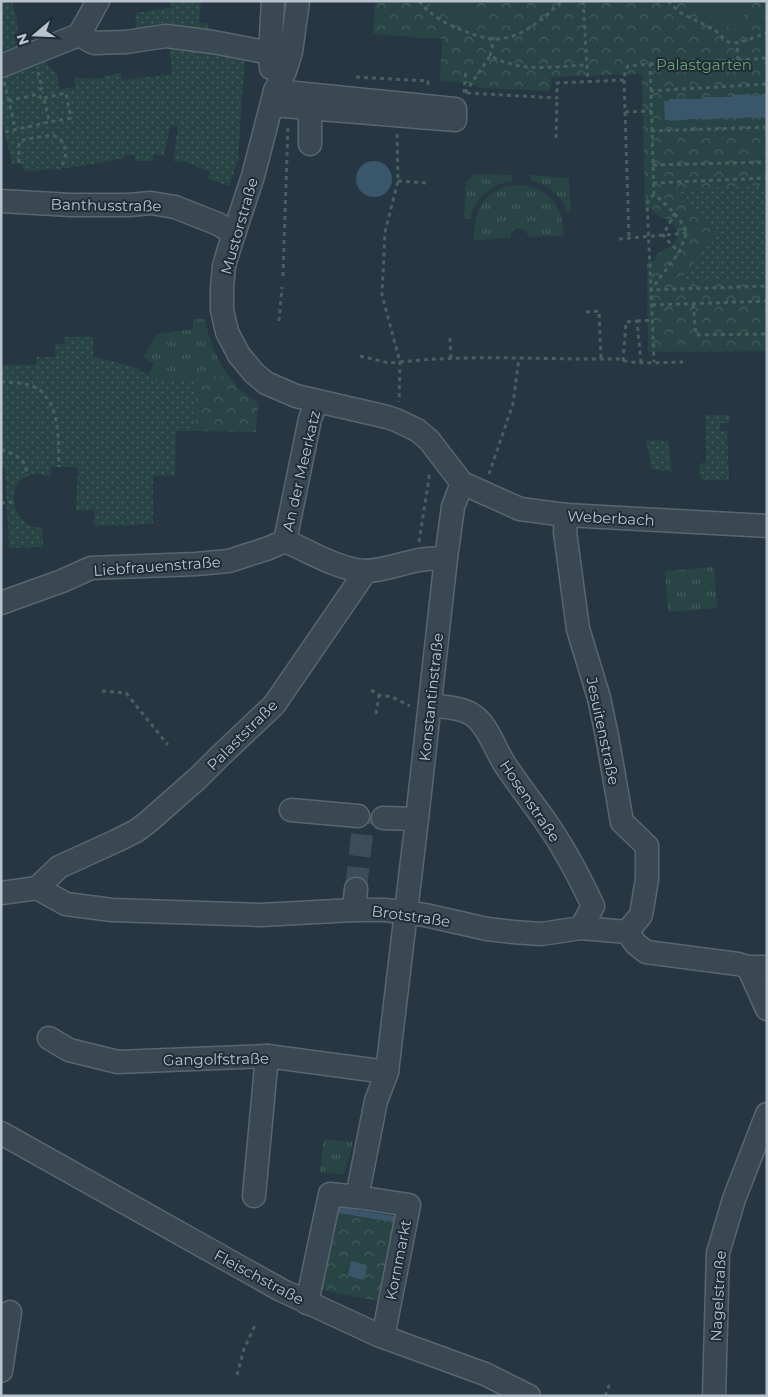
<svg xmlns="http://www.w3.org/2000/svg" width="768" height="1397" font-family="Montserrat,sans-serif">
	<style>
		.grass { fill: url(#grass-tufts) }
		.forest { fill: url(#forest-crowns) }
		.garden { fill: url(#garden-dots) }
		.pitch { fill: #284444 }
		.water { fill: #39566a }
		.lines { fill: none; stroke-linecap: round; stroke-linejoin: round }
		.minor-tunnel { stroke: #3c4c58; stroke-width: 22; stroke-dasharray: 22 11; stroke-linecap: butt }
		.minor-casing { stroke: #596670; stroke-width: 25 }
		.path { stroke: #46605f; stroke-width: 3; stroke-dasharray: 4 4; stroke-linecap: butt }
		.minor { stroke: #3a4853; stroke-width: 22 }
		.labels { text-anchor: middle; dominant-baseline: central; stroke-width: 4; stroke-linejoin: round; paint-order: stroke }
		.park-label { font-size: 15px; fill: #6e9e72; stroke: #1f2d38 }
		.street-label { font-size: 15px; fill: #b8c3cd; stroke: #1f2d38 }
	</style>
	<defs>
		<pattern id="grass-tufts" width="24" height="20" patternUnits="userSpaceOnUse" patternTransform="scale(1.25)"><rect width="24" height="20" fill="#284444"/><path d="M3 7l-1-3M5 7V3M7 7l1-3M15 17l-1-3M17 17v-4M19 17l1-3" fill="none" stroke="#455d5e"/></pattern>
		<pattern id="forest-crowns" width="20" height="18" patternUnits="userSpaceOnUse" patternTransform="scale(1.25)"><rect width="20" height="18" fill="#284444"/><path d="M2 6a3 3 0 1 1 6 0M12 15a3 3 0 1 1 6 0" fill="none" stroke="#455d5e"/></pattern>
		<pattern id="garden-dots" width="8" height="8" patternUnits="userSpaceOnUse" patternTransform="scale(1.25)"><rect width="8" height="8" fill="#284444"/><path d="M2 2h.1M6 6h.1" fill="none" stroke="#455d5e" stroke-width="1.8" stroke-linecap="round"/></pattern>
	</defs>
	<rect width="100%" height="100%" fill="#263743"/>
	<!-- grass -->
	<g class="grass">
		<path d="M474 174 512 175V181C492 184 475 198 470 219L464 218 466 182Z"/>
		<path d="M530 175 569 178 571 212H567C561 194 548 185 530 180Z"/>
		<path d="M523 185C552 190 563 208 564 236L529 237C525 228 519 225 511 232V238L474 240C474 206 487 185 523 185Z"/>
		<path d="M193 319H204C210 340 216 360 229 376L156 381 148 375 154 364 143 357 156 335 175 331 193 330Z"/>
		<polygon points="714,567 717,608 668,612 665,571"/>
		<polygon points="324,1139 353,1142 344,1175 320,1172"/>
	</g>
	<!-- forest -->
	<g class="forest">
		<path d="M375 1H767V351L702 352H648L647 262 656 260 655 258C661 247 680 248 677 231 673 214 655 221 652 208H645L642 74 551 77 550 91 480 88 469 83 440 81 442 39 373 34Z"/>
		<polygon points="229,376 239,389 258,403 256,432 195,431 197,378"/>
		<polygon points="338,1213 398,1223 384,1302 321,1290"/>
	</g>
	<!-- garden -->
	<g class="garden">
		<polygon points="1,1 13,1 14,13 16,13 21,52 1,60"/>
		<polygon points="170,1 201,1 199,23 208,24 207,37 137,36 135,13 170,8"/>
		<polygon points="169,44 245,54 238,160 229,186 208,179 210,172 186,162 173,161 178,126 170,126 164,155 153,155 153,161 135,161 135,155 124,155 124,158 82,166 24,172 21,163 12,164 1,115 1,74 46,56 48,66 57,74 59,89 75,87 74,78 104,78 104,76 121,73 122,80 172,74"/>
		<path d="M767 185V280L684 283V268H694V262L704 254V249C720 241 717 225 701 219L700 215C693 214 689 208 688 202H680L679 189Z"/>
		<path d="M64 337H93V357L135 367 156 381 197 378 195 431H176L175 476H153V523L134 525 94 526V510L76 511 78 467H51V477C7 460 0 524 42 528L43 547 9 548 5 469 1 468V357L2 365H36L37 357H55V344H64Z"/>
		<polygon points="706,415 730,415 730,423 720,423 720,431 727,431 729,480 702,480 701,476 700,476 699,464 706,463"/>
		<polygon points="646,440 668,441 672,472 652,469"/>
	</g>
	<!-- pitch -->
	<g class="pitch">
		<path d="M427 1H474L476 13 472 27C455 22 439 14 427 1Z"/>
		<polygon points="692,1 754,1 733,31"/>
	</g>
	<!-- water -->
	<g class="water">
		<polygon points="767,93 767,118 764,119 763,117 756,119 755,117 732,119 732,118 728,118 728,119 725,120 724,118 702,120 701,119 697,119 697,120 694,119 670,121 670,120 665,120 664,101 669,101 669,99 702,99 703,97 732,97 732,95 751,94 751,96 762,95 762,94"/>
		<circle cx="374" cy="179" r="18"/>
		<polygon points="339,1207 400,1217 398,1223 338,1213"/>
		<polygon points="351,1261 367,1265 366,1273 363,1280 348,1276"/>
	</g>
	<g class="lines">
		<!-- minor-tunnel -->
		<polyline class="minor-tunnel" points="356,889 364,816"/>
		<!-- minor casing -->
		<g class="minor-casing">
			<g id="minor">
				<polyline points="298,1 291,52 285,71 275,91 253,176 229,249 224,266 222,288 222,310 227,332 239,355 254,373 266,383 296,396 387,417 396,420 417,430 429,440 462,483 520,509 566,515 767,526"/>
				<polyline points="79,35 94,43 126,42 166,36 213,42 270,53"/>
				<polyline points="1,66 79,35 98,1"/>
				<polyline points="271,68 270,53 273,1"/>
				<polyline points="272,105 455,120 455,109 275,91"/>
				<polyline points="310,109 310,144"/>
				<polyline points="1,201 71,205 129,205 151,203 175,207 218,224 234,234"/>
				<polyline points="566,515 565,532 578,629 599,698 607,736 622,822 647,846 647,879 641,915 627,932"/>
				<path d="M285 541C311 552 337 569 365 571 382 571 399 564 415 561 425 558 436 559 446 558"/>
				<polyline points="285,541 310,419 317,401"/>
				<polyline points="1,603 62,581 91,568 196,564 229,561 269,548 285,541"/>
				<path d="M430 705C443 707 463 707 474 716 488 726 495 749 504 763 517 783 531 801 544 819 563 846 579 876 593 906L581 928"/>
				<polyline points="291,810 358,816"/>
				<polyline points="383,818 417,819"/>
				<polyline points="37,888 66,904 112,910 261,915 354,910 385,910 425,915 487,929 513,932 541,934 581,928 627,932 636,944 646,952 738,964 748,967 767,967"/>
				<polyline points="37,888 59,867 116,841 136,831 148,822 198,778 221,755 274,705 366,571"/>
				<polyline points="1,893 37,888"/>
				<polyline points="354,910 356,889"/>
				<polyline points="748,967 767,1009"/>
				<polyline points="49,1038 69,1050 118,1062 267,1056 387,1072"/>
				<polyline points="1,1133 281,1290 378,1335 485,1374 529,1396"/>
				<polyline points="254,1196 267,1056"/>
				<polyline points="357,1197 409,1205 383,1337"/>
				<polyline points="307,1303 330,1194 357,1197 376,1101 387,1072 417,819 446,558 453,507 462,483"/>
				<polyline points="1,1371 10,1312"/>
				<polyline points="714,1396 718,1253 734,1199 767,1114"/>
			</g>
		</g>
		<!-- path -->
		<g class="path">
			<path d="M419 1C431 16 446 24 464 31 473 34 483 38 493 39 521 40 544 18 562 1"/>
			<polyline points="583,1 588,81"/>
			<polyline points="668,1 679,12 715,30 726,41 731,43 741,42 767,33"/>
			<polyline points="490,56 494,39"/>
			<polyline points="738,60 767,58"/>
			<polyline points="650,64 738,60 737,43"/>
			<polyline points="38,72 42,88 39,90 38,94"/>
			<polyline points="356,77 428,81 428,88"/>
			<polyline points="624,80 629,238"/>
			<polyline points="4,82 9,101"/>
			<polyline points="650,91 767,84"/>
			<polyline points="464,93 466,69"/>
			<path d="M465 93 490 56C496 58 502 62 508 63 532 71 561 66 586 65"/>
			<path d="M467 93 557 98V83L624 80 625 72 628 66 650 64 654 194C668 207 679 215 687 233L679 252 651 290 654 362"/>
			<polyline points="44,98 66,93 71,118 49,122"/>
			<polyline points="625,112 651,111"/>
			<polyline points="651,131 767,127"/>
			<polyline points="5,132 49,122 44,98 41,98 38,94 9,101 15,129"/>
			<path d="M397 134 398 181 385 232 382 295 400 362C473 354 546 360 619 359 631 365 668 362 683 362"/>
			<polyline points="556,138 557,98"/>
			<path d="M19 163V142L26 139 53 135C68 141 69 158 59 169"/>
			<polyline points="653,165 767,162"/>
			<polyline points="398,181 427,183"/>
			<polyline points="653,183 767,178"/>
			<polyline points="654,194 647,203 651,290 767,286"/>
			<polyline points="675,213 663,235 668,241 679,252"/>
			<polyline points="619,239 687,233"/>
			<polyline points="283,276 288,124"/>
			<polyline points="693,304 696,335 767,334"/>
			<polyline points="652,305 767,301"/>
			<polyline points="586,312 599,311 601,359"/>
			<polyline points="279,321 282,287"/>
			<polyline points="637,321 652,320"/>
			<polyline points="450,338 451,359"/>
			<polyline points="360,356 389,363 400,362 399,402"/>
			<polyline points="623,361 626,322 637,321 641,362"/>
			<path d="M1 382C14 382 33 383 42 392 61 411 58 443 59 467"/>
			<path d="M1 449C17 457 25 456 27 476"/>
			<polyline points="489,474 513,404 519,358"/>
			<polyline points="1,503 12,502"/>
			<polyline points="1,528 1,542"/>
			<polyline points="419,542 429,478 429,472"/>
			<polyline points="371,690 379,695 392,697 410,706"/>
			<polyline points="102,691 126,693 168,745"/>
			<polyline points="376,714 379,695"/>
			<polyline points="237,1375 244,1349 255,1325"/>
			<polyline points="605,1396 611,1381"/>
		</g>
		<!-- minor -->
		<use href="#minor" class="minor"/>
	</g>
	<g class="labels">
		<!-- park labels -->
		<g class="park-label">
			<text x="704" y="64">Palastgarten</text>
		</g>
		<!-- street labels -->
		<g class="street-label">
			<text transform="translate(106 205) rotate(1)">Banthusstraße</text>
			<text transform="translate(239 226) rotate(-74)">Mustorstraße</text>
			<text transform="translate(301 471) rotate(-77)">An der Meerkatz</text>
			<text transform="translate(611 518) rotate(3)">Weberbach</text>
			<text transform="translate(157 566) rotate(-4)">Liebfrauenstraße</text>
			<text transform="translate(431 697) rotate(-84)">Konstantinstraße</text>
			<text transform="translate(603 731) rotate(78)">Jesuitenstraße</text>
			<text transform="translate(242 735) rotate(-45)">Palaststraße</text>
			<text transform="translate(530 801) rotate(56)">Hosenstraße</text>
			<text transform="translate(411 916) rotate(8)">Brotstraße</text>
			<text transform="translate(216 1059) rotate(-1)">Gangolfstraße</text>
			<text transform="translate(398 1260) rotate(-79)">Kornmarkt</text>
			<text transform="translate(259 1277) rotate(28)">Fleischstraße</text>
			<text transform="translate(718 1296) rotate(-87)">Nagelstraße</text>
		</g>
	</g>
	<!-- border -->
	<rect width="768" height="1397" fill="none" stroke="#b8c3cd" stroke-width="5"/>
	<!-- north arrow -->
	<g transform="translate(35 35) rotate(251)" stroke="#1f2d38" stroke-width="4" paint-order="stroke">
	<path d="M0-4L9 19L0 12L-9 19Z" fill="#b8c3cd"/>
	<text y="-8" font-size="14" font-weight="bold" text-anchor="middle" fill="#b8c3cd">N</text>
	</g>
</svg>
